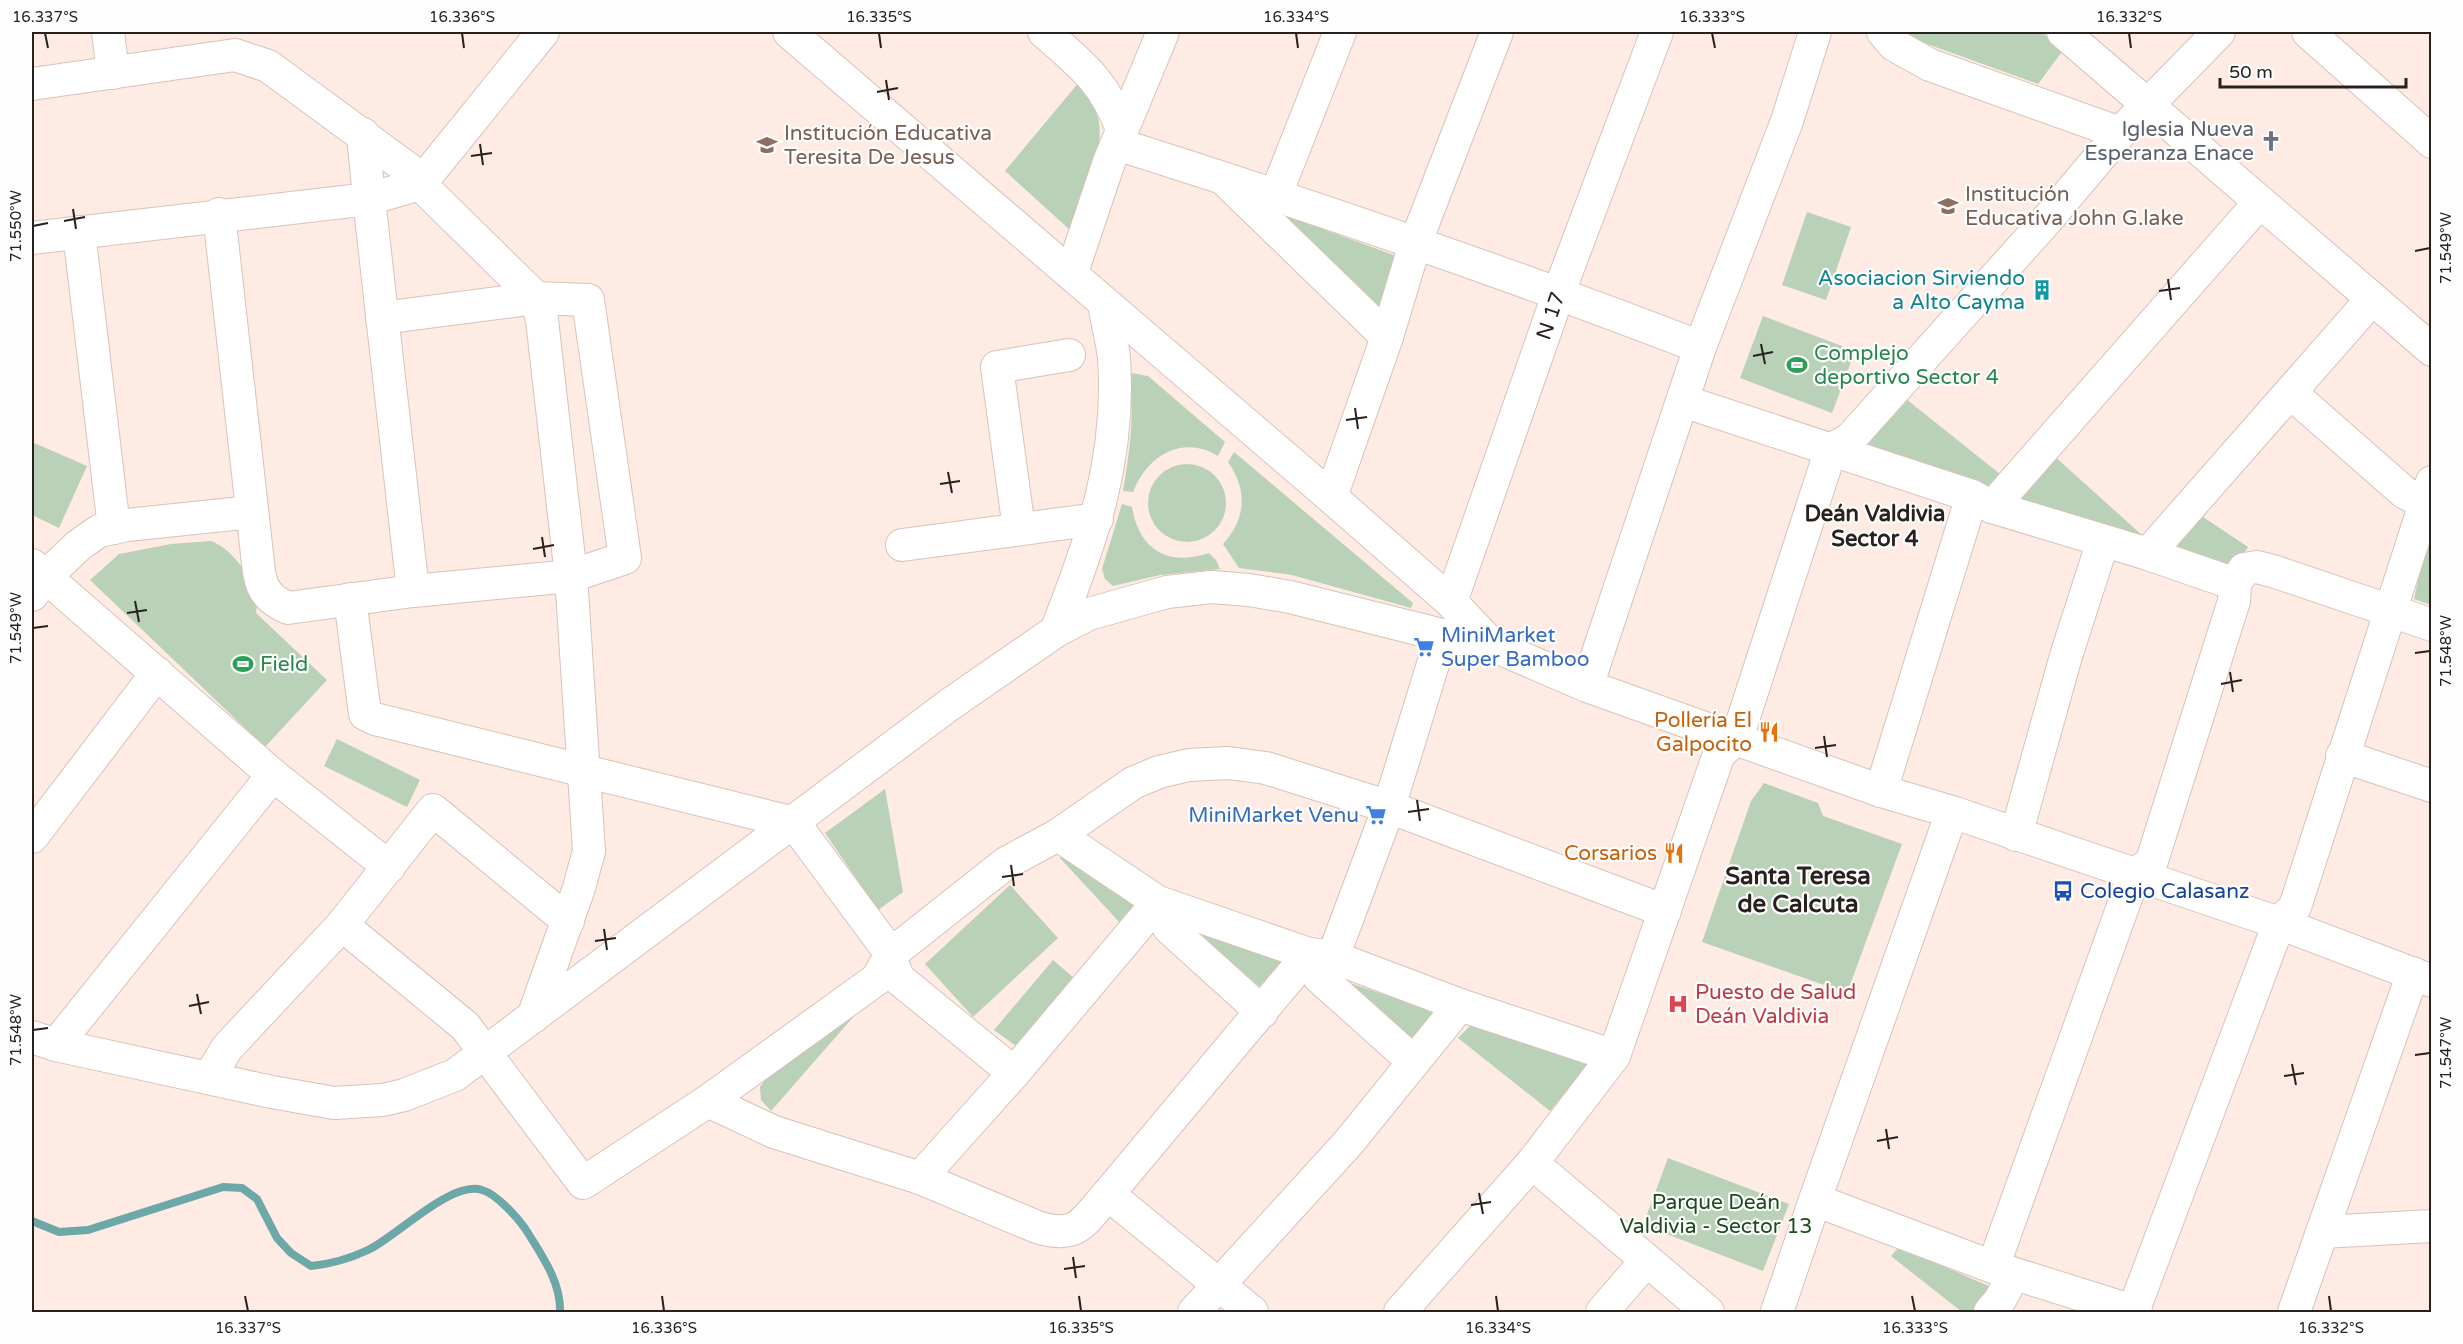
<svg xmlns="http://www.w3.org/2000/svg" width="2463" height="1344" font-family="'Varela Round',sans-serif">
	<style>
		.green { fill: #b9d1b7 }
		.lines { fill: none; stroke-linecap: round; stroke-linejoin: round }
		.stream { stroke: #6da8a9; stroke-width: 8 }
		.minor-casing { stroke: #d9c2b9; stroke-width: 34 }
		.minor { stroke: #fff; stroke-width: 32 }
		.ticks { fill: none; stroke: #29211d; stroke-width: 2 }
		.labels { text-anchor: middle; dominant-baseline: central; stroke-width: 4.5; stroke-linejoin: round; paint-order: stroke }
		.worship-label { font-size: 21px; fill: #5b616d; stroke: #fdfdfd; text-anchor: end }
		.education-label { font-size: 21px; fill: #785e54; stroke: #fdfdfd; text-anchor: start }
		.culture-label { font-size: 21px; fill: #0d838f; stroke: #fdfdfd; text-anchor: end }
		.street-label { font-size: 21px; fill: #29211d; stroke: #fdfdfd }
		.leisure-label { font-size: 21px; fill: #27864d; stroke: #fdfdfd; text-anchor: start }
		.shop-label { font-size: 21px; fill: #366cbe; stroke: #fdfdfd; text-anchor: start }
		.food-label { font-size: 21px; fill: #c56008; stroke: #fdfdfd; text-anchor: end }
		.transit-label { font-size: 21px; fill: #164399; stroke: #fdfdfd; text-anchor: start }
		.health-label { font-size: 21px; fill: #be3a42; stroke: #fdfdfd; text-anchor: start }
		.park-label { font-size: 21px; fill: #1d4b1d; stroke: #fdfdfd }
		.neighbourhood-label { font-size: 22px; font-weight: bold; fill: #29211d; stroke: #fdfdfd }
		.quarter-label { font-size: 24px; font-weight: bold; fill: #29211d; stroke: #fdfdfd }
		.neatline { fill: none; stroke: #29211d; stroke-width: 2 }
		.ticks-label { font-size: 15px; text-anchor: middle; fill: #29211d }
	</style>
	<rect width="100%" height="100%" fill="#feebe4"/>
	<!-- green -->
	<g class="green">
		<polygon points="1904,32 2042,32 2064,49 2038,84 1905,36"/>
		<path d="M1080 81C1087 95 1097 108 1099 123 1104 156 1081 200 1070 230L1005 171Z"/>
		<polygon points="1807,212 1851,227 1826,300 1782,285"/>
		<polygon points="1282,214 1396,256 1380,310 1279,220"/>
		<polygon points="1763,316 1855,351 1832,413 1740,378"/>
		<path d="M1131 373 1148 376 1225 442 1218 456C1182 434 1147 456 1133 492L1123 491C1129 453 1136 415 1128 377Z"/>
		<polygon points="1906,399 2000,474 1991,488 1868,444"/>
		<polygon points="32,442 87,466 59,528 32,515"/>
		<path d="M1234 452 1413 603 1411 608 1292 575 1239 568 1223 544C1246 519 1248 490 1228 462Z"/>
		<polygon points="2053,455 2143,536 2016,501"/>
		<circle cx="1187" cy="503" r="39"/>
		<path d="M1122 504 1132 507C1139 550 1168 567 1209 553L1216 560 1220 569 1160 575 1113 586 1105 579 1102 569Z"/>
		<polygon points="2200,515 2248,547 2236,566 2172,547"/>
		<path d="M211 541C234 549 261 587 256 613L327 680 265 747 90 580 119 554 171 544Z"/>
		<polygon points="2426,543 2431,548 2431,605 2414,599"/>
		<polygon points="337,739 420,780 407,807 324,766"/>
		<polygon points="1764,783 1818,803 1823,816 1902,844 1847,993 1702,942 1751,801"/>
		<polygon points="885,789 903,892 878,910 825,833"/>
		<polygon points="1063,853 1139,904 1122,925 1060,858"/>
		<polygon points="1010,885 1058,938 973,1017 925,964"/>
		<polygon points="1192,928 1285,961 1261,988"/>
		<polygon points="1053,960 1074,978 1016,1046 994,1030"/>
		<polygon points="1341,980 1436,1012 1413,1043"/>
		<polygon points="869,999 771,1111 761,1100 760,1087 765,1080"/>
		<polygon points="1472,1024 1588,1065 1550,1111 1458,1038"/>
		<polygon points="1668,1158 1789,1204 1763,1271 1643,1225"/>
		<polygon points="1899,1247 1991,1287 1974,1312 1962,1312 1891,1256"/>
	</g>
	<g class="lines">
		<!-- stream -->
		<path class="stream" d="M32 1221 59 1232 88 1230 223 1187 242 1188 257 1199 277 1238 291 1253 311 1266C331 1264 349 1259 368 1250 396 1237 451 1180 482 1190 497 1194 520 1220 528 1233 543 1257 561 1283 560 1312"/>
		<!-- minor casing -->
		<g class="minor-casing">
			<g id="minor">
				<polyline points="108,32 113,73"/>
				<polyline points="789,32 1331,497 1451,602 1492,645 1587,686 1881,791 1952,812 2279,923 2432,981"/>
				<path d="M1044 32C1083 66 1103 80 1122 129"/>
				<polyline points="1883,32 1894,45 1930,65 2120,133"/>
				<polyline points="2063,32 2432,350"/>
				<polyline points="2308,32 2432,142"/>
				<polyline points="32,84 235,55 268,66 411,171 420,184 536,298 542,320 571,576 589,851 579,888 533,1017"/>
				<polyline points="363,134 369,199 413,591"/>
				<path d="M1117 144C1313 206 1508 273 1700 347"/>
				<polyline points="1227,182 1387,337"/>
				<polyline points="1276,194 1340,32"/>
				<path d="M219 214 259 572C262 591 270 600 288 608L413 591 571 576 625 558 588 300 536 298 382 318"/>
				<polyline points="79,232 114,528"/>
				<polyline points="32,238 369,199 420,184 543,32"/>
				<polyline points="1072,272 1109,162 1163,32"/>
				<polyline points="2291,393 2405,493 2425,502 2432,508"/>
				<polyline points="1683,401 1972,496 1992,507 2148,554 2235,584"/>
				<polyline points="1331,497 1387,337 1415,244 1497,32"/>
				<polyline points="1992,507 2260,202"/>
				<polyline points="1019,529 997,367 1069,355"/>
				<polyline points="902,545 1097,519"/>
				<polyline points="2148,554 2372,299"/>
				<polyline points="32,565 273,775 389,867"/>
				<polyline points="32,595 45,577 79,545 99,531 127,525 252,512"/>
				<polyline points="350,599 365,714 375,719 794,823 891,954 894,968 899,979 1014,1073"/>
				<polyline points="1451,602 1559,292 1657,32"/>
				<path d="M1056 631C1092 540 1121 458 1114 358 1112 340 1107 322 1104 304"/>
				<polyline points="1587,686 1700,347 1787,121 1815,32"/>
				<polyline points="2342,756 2432,786"/>
				<polyline points="1881,791 1972,496"/>
				<polyline points="1058,835 1158,902 1309,954 1333,957 1460,1005 1614,1056"/>
				<polyline points="2016,835 2066,656 2103,541"/>
				<polyline points="32,837 157,673"/>
				<polyline points="342,925 465,1026 583,1183 708,1101 877,979 891,954 1006,863 1058,835 1133,783 1159,772 1189,765 1228,763 1266,768 1389,807 1665,911"/>
				<polyline points="1333,957 1389,807 1442,635"/>
				<polyline points="32,1037 56,1045 272,1092 334,1103 383,1100 404,1095 455,1075 949,705 1056,631 1089,614 1167,592 1212,587 1249,590 1290,597 1442,635 1492,645"/>
				<polyline points="56,1045 273,775"/>
				<polyline points="209,1078 227,1048 342,925 433,810 568,921"/>
				<path d="M708 1101 774 1132 920 1178 1037 1227C1078 1240 1083 1222 1108 1194L1309 954 1319 977 1414 1062"/>
				<polyline points="1532,1163 1708,1312"/>
				<polyline points="920,1178 1014,1073 1158,902 1169,928 1262,1012"/>
				<polyline points="1108,1194 1252,1312"/>
				<polyline points="1815,1200 1993,1267 2136,1312"/>
				<polyline points="2322,1232 2432,1226"/>
				<polyline points="1993,1267 2135,873 2151,864 2234,601 2235,584 2244,569 2257,567 2276,572 2432,625"/>
				<polyline points="1194,1312 1349,1142 1460,1005"/>
				<polyline points="1400,1312 1532,1163 1614,1056 1719,754 1737,738 1831,449 1849,440 2046,221 2120,133 2219,32"/>
				<polyline points="1602,1312 1646,1261"/>
				<polyline points="1777,1312 1815,1200 1952,812"/>
				<polyline points="1990,1312 2000,1300 2014,1274"/>
				<polyline points="2133,1312 2279,923 2295,907 2432,482"/>
				<polyline points="2294,1312 2413,973"/>
			</g>
		</g>
		<!-- minor -->
		<use href="#minor" class="minor"/>
	</g>
	<!-- ticks -->
	<path class="ticks" d="M45 33 48 48M462 33 464 48M879 33 881 48M1296 33 1298 48M1712 33 1715 48M2129 33 2131 48M886 80 889 100M877 92 898 88M480 144 483 165M471 156 492 153M73 209 76 229M64 221 85 217M33 226 48 223M2415 251 2430 248M2168 279 2171 300M2159 291 2180 288M1761 344 1765 364M1753 356 1773 352M1355 408 1358 429M1346 420 1367 417M948 472 952 493M940 484 960 481M542 537 545 557M533 549 554 545M135 601 139 622M127 613 147 610M33 628 48 626M2415 653 2430 651M2230 672 2233 692M2221 684 2242 680M1824 736 1827 757M1815 748 1836 745M1417 800 1420 821M1408 812 1429 809M1011 865 1014 886M1002 877 1023 874M604 929 607 950M595 941 616 938M197 994 201 1014M189 1006 209 1002M33 1030 48 1028M2415 1055 2430 1053M2292 1064 2296 1085M2284 1076 2304 1073M1886 1129 1889 1149M1877 1141 1898 1137M1479 1193 1483 1214M1471 1205 1491 1202M1073 1257 1076 1278M1064 1269 1085 1266M245 1296 248 1311M662 1296 664 1311M1079 1296 1081 1311M1496 1296 1498 1311M1912 1296 1915 1311M2329 1296 2331 1311"/>
	<!-- icons -->
	<defs>
		<g id="church-bare" transform="scale(1.62)"><path d="M-1.2-6h2.4v3.5h3.3v2.4h-3.3V6h-2.4V-.1h-3.3v-2.4h3.3Z" fill="#6b7280" stroke="#fdfdfd" stroke-width="2.5" paint-order="stroke"/></g>
		<g id="school-bare" transform="scale(1.62)"><path d="M0-5L7-2L0 1L-7-2ZM-4 1L0 2.5L4 1V4Q0 6-4 4Z" fill="#8d6e63" stroke="#fdfdfd" stroke-width="2.5" paint-order="stroke"/></g>
		<g id="building-bare" transform="scale(1.62)"><path d="M-4-6H4V6H1V3H-1V6H-4ZM-2.5-4.3h1.7v1.8h-1.7ZM.8-4.3h1.7v1.8H.8ZM-2.5-1h1.7V.8h-1.7ZM.8-1h1.7V.8H.8Z" fill="#0f9aa8" stroke="#fdfdfd" stroke-width="2.5" paint-order="stroke"/></g>
		<g id="stadium-bare" transform="scale(1.62)"><path d="M0-5a6.5 5 0 1 0 0 10a6.5 5 0 1 0 0-10ZM-3.5-1.8h7v3.6h-7Z" fill="#2e9e5b" stroke="#fdfdfd" stroke-width="2.5" paint-order="stroke"/></g>
		<g id="supermarket-bare" transform="scale(1.62)"><path d="M-6-5.5h2.5l.6 2H6L4.5 2H-2.5L-4.4-4H-6ZM-1.5 3.2a1.3 1.3 0 1 0 .1 0ZM3 3.2a1.3 1.3 0 1 0 .1 0Z" fill="#3f7fe0" stroke="#fdfdfd" stroke-width="2.5" paint-order="stroke"/></g>
		<g id="restaurant-bare" transform="scale(1.62)"><path d="M-5-6h1v4h1v-4h1v4h1v-4h1v5L-1.5 .5V6h-2V.5L-5-1ZM5-6V6H3V1.5H1.5Q1.5-4 5-6Z" fill="#e8710a" stroke="#fdfdfd" stroke-width="2.5" paint-order="stroke"/></g>
		<g id="bus-bare" transform="scale(1.62)"><path d="M-5-6H5V4H4V6H2V4H-2V6H-4V4H-5ZM-3.5-4V0h7V-4ZM-3.5 1.2v1.5H-2V1.2ZM2 1.2v1.5H3.5V1.2Z" fill="#1a4fb4" stroke="#fdfdfd" stroke-width="2.5" paint-order="stroke"/></g>
		<g id="hospital-bare" transform="scale(1.62)"><path d="M-5-5h3v3.5h4V-5h3V5h-3V1.5h-4V5h-3Z" fill="#e0444e" stroke="#fdfdfd" stroke-width="2.5" paint-order="stroke"/></g>
	</defs>
	<g fill-rule="evenodd">
		<use href="#church-bare" x="2271" y="141"/>
		<use href="#school-bare" x="767" y="145"/>
		<use href="#school-bare" x="1948" y="206"/>
		<use href="#building-bare" x="2042" y="290"/>
		<use href="#stadium-bare" x="1797" y="365"/>
		<use href="#supermarket-bare" x="1424" y="647"/>
		<use href="#stadium-bare" x="243" y="664"/>
		<use href="#restaurant-bare" x="1769" y="732"/>
		<use href="#supermarket-bare" x="1376" y="815"/>
		<use href="#restaurant-bare" x="1674" y="853"/>
		<use href="#bus-bare" x="2063" y="891"/>
		<use href="#hospital-bare" x="1678" y="1004"/>
	</g>
	<g class="labels">
		<!-- worship labels -->
		<g class="worship-label">
			<text x="2254" y="129">Iglesia Nueva<tspan x="2254" dy="24">Esperanza Enace</tspan></text>
		</g>
		<!-- education labels -->
		<g class="education-label">
			<text x="784" y="133">Institución Educativa<tspan x="784" dy="24">Teresita De Jesus</tspan></text>
			<text x="1965" y="194">Institución<tspan x="1965" dy="24">Educativa John G.lake</tspan></text>
		</g>
		<!-- culture labels -->
		<g class="culture-label">
			<text x="2025" y="278">Asociacion Sirviendo<tspan x="2025" dy="24">a Alto Cayma</tspan></text>
		</g>
		<!-- street labels -->
		<g class="street-label">
			<text transform="translate(1551 316) rotate(-71)">N 17</text>
		</g>
		<!-- leisure labels -->
		<g class="leisure-label">
			<text x="1814" y="353">Complejo<tspan x="1814" dy="24">deportivo Sector 4</tspan></text>
			<text x="260" y="664">Field</text>
		</g>
		<!-- shop labels -->
		<g class="shop-label">
			<text x="1441" y="635">MiniMarket<tspan x="1441" dy="24">Super Bamboo</tspan></text>
			<text x="1359" y="815" text-anchor="end">MiniMarket Venu</text>
		</g>
		<!-- food labels -->
		<g class="food-label">
			<text x="1752" y="720">Pollería El<tspan x="1752" dy="24">Galpocito</tspan></text>
			<text x="1657" y="853">Corsarios</text>
		</g>
		<!-- transit labels -->
		<g class="transit-label">
			<text x="2080" y="891">Colegio Calasanz</text>
		</g>
		<!-- health labels -->
		<g class="health-label">
			<text x="1695" y="992">Puesto de Salud<tspan x="1695" dy="24">Deán Valdivia</tspan></text>
		</g>
		<!-- park labels -->
		<g class="park-label">
			<text x="1716" y="1202">Parque Deán<tspan x="1716" dy="24">Valdivia - Sector 13</tspan></text>
		</g>
		<!-- neighbourhood labels -->
		<g class="neighbourhood-label">
			<text x="1875" y="514">Deán Valdivia<tspan x="1875" dy="25">Sector 4</tspan></text>
		</g>
		<!-- quarter labels -->
		<g class="quarter-label">
			<text x="1798" y="876">Santa Teresa<tspan x="1798" dy="28">de Calcuta</tspan></text>
		</g>
	</g>
	<!-- border -->
	<rect width="2463" height="1344" fill="none" stroke="#fdfdfd" stroke-width="66"/>
	<!-- scale -->
	<path d="M2220 78v9h186v-9" fill="none" stroke="#29211d" stroke-width="3"/>
	<text x="2229" y="78" font-size="18" fill="#29211d" stroke="#fdfdfd" stroke-width="4.5" paint-order="stroke">50 m</text>
	<rect x="33" y="33" width="2397" height="1278" class="neatline"/>
	<g class="ticks-label">
		<text x="45" y="22">16.337°S</text>
		<text x="462" y="22">16.336°S</text>
		<text x="879" y="22">16.335°S</text>
		<text x="1296" y="22">16.334°S</text>
		<text x="1712" y="22">16.333°S</text>
		<text x="2129" y="22">16.332°S</text>
		<text transform="translate(16 226) rotate(-90)" y="5">71.550°W</text>
		<text transform="translate(2446 248) rotate(-90)" y="5">71.549°W</text>
		<text transform="translate(16 628) rotate(-90)" y="5">71.549°W</text>
		<text transform="translate(2446 651) rotate(-90)" y="5">71.548°W</text>
		<text transform="translate(16 1030) rotate(-90)" y="5">71.548°W</text>
		<text transform="translate(2446 1053) rotate(-90)" y="5">71.547°W</text>
		<text x="248" y="1333">16.337°S</text>
		<text x="664" y="1333">16.336°S</text>
		<text x="1081" y="1333">16.335°S</text>
		<text x="1498" y="1333">16.334°S</text>
		<text x="1915" y="1333">16.333°S</text>
		<text x="2331" y="1333">16.332°S</text>
	</g>
</svg>
